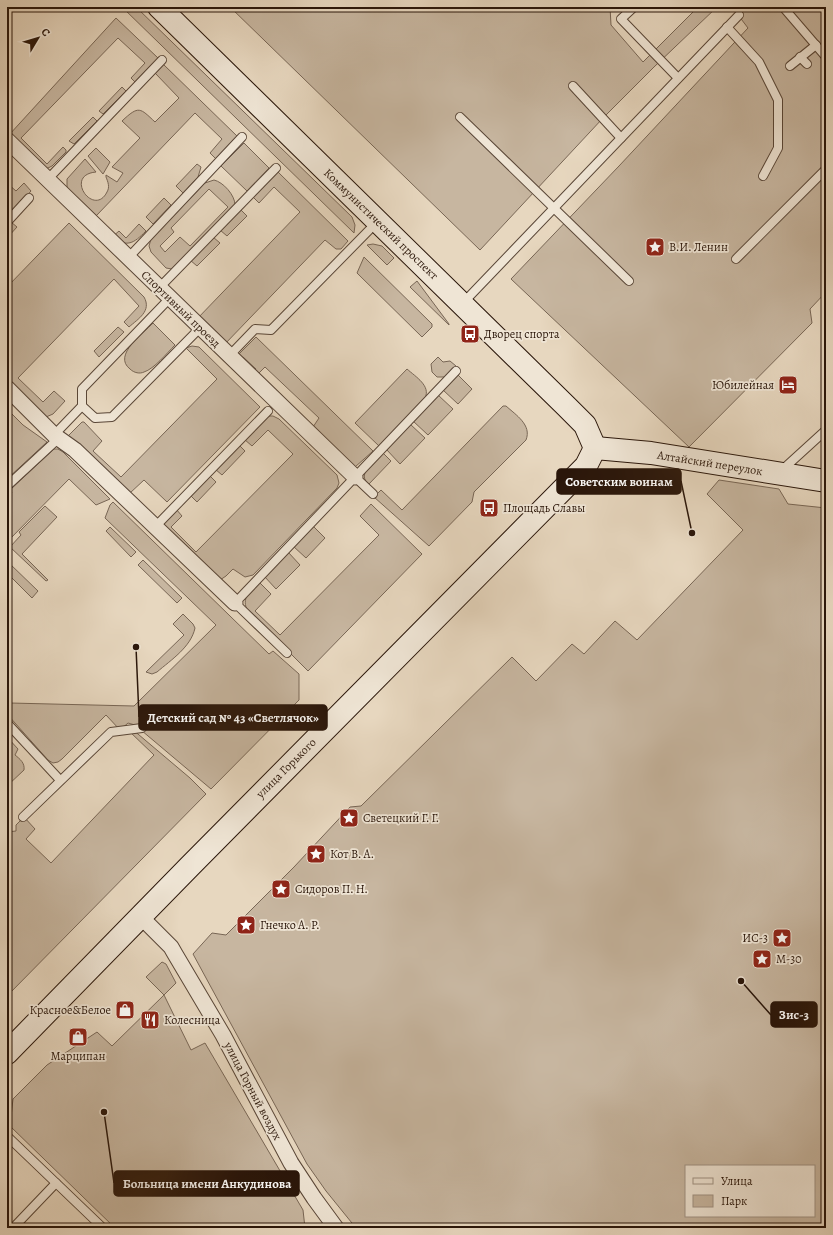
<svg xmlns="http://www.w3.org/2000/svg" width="833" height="1235" font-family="Alegreya,serif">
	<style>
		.green { fill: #c7b6a0; stroke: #786655; fill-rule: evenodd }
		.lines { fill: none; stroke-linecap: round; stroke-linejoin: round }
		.lane-casing { stroke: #594637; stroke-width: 10 }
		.street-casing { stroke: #594637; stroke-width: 17 }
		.secondary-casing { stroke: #2a160a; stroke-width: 24 }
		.lane { stroke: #efe5d5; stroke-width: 8 }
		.street { stroke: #efe5d5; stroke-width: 15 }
		.secondary { stroke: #efe5d5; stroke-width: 22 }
		.labels { text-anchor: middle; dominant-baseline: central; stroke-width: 3.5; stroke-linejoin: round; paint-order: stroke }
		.street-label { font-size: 12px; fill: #2a160a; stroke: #efe5d5 }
		.poi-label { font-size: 12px; fill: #2a160a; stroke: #efe5d5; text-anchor: start }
		.leader { fill: none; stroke: #2a160a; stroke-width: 1.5 }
		.callout-dot { fill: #2a160a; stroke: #efe5d5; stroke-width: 1.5 }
		.callout { fill: #2a160a; stroke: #2a160a; stroke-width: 1.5 }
		.callout-label { font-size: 13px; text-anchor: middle; font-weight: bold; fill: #fff }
	</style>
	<rect width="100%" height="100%" fill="#e7d7bf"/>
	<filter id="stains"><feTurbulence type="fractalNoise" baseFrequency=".005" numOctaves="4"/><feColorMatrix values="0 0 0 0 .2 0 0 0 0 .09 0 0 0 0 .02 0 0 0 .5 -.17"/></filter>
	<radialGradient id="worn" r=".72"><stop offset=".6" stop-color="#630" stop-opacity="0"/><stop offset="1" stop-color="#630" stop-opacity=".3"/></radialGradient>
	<!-- green -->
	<g class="green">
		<polygon points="122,7 136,7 352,217 355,225 354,233"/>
		<polygon points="230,7 610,7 611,25 643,62 698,7 717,7 654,67 603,118 480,250"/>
		<polygon points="732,7 826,7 826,292 810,309 812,323 689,447 511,279 619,166 748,28"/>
		<polygon points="116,18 158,58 135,82 131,78 145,63 118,38 21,138 47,164 63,147 66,150 66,152 52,166 46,169 9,135"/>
		<path d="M163 64 238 137 216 159 210 153 222 139 195 113 96 216 67 188V179L85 159 96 172C63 175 94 218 107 192 110 187 108 182 106 177V175L117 182 123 173 112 167 140 138 122 121C139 105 140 108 155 122L179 98 155 73Z"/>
		<polygon points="122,87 126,91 103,114 99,111"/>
		<polygon points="93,117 97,121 74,144 69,141"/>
		<polygon points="244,143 269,168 247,191 221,166"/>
		<polygon points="96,148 110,162 103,174 88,156"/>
		<polygon points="197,164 201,167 198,177 183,193 176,186"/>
		<polygon points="277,171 348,241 341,249 336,249 325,240 223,346 196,320 300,212 274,187 259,203 252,196"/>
		<path d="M214 180C223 182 235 195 235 205L175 268 172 269 166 268 151 252 149 246 151 239 205 183ZM209 189 228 207 190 246 180 237 165 252 160 246 174 232 171 228Z"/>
		<polygon points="7,183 16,191 24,183 31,191 7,217"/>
		<polygon points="164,198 171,205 153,224 146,217"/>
		<polygon points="240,209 247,216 227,236 220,230"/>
		<polygon points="11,222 17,227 7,238 7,226"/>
		<path d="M69 223 144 297C152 311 138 319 129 327L124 322 139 306 114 279 18 378 43 402 54 391 65 401 53 414 46 417 7 381V287Z"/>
		<path d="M139 224 146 231C133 244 128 247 111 238L119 231 126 238Z"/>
		<polygon points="213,237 220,243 197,266 190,260"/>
		<polygon points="373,244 382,246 394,258 387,265 367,245"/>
		<polygon points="364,257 432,324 432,327 422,337 357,273"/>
		<polygon points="417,281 449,324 449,325 410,287"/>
		<path d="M153 323 175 345C167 353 154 369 144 372 140 374 134 373 130 369 112 355 144 333 153 323Z"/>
		<polygon points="118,327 124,332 99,357 94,351"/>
		<polygon points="256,337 373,451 355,467 313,427 319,418 265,367 259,373 253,372 256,369 243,357 240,359 237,356"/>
		<polygon points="192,346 199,347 260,407 167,502 144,480 130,493 68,436 82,422 84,422 102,441 93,451 121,477 217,379 186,348"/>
		<polygon points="438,357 443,362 450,361 456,366 445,377 437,377 432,372 431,364"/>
		<path d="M407 369C416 377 431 386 425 398L379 446 355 423Z"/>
		<polygon points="458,375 472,389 458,404 443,390"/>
		<polygon points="438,395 453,409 428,435 413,421"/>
		<path d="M503 406H506C516 415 532 425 526 440L474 492 472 502 429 546 374 497 381 490 402 510Z"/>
		<polygon points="7,409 23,425 47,442 7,479"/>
		<polygon points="270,416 273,416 279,419 337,475 339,483 337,488 253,575 245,577 233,569 226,576 220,580 162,532 163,524 176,509 182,516 171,527 196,552 293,454 268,430 252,446 244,439 266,417"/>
		<polygon points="410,424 425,438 400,464 386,449"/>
		<polygon points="239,445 245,451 222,475 215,469"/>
		<polygon points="54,449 58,449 63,452 110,499 96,505 69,479 7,542 7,498 12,493 10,490"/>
		<path d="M383 453 391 461 369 484C355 474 376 461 383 453Z"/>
		<polygon points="209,475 216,482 197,502 190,495"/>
		<path d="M719 480 779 489 788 504 826 508V1228H356L326 1191 307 1164 193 954 212 933 226 935 294 867 350 807 361 806 512 657 536 681 572 644 584 654 615 621 637 640 743 530 707 494ZM686 1166H814V1216H686Z"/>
		<polygon points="113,502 269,654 273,651 299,674 299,700 211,789 135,725 128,723 120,730 106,715 62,759 58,762 53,763 48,760 7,714 7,700 10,703 134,706 216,625 105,518 110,505"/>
		<path d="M371 504 422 554 308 671 248 611C240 598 251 591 259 582L271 594 255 611 280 635 379 535 360 516Z"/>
		<polygon points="45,506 57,517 22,554 48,580 46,581 10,547 21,535 19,532"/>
		<polygon points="313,526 325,538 306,558 293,546"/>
		<polygon points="110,527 136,552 131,557 106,531"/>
		<polygon points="288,552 300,565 276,589 264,576"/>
		<polygon points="143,560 182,598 177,603 138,565"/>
		<polygon points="9,563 38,591 32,598 7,573 7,565"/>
		<path d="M183 614 193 624 195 628C191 647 171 660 157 672L152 674 146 672 184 635 173 624Z"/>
		<polygon points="132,729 190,778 206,794 7,996 7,832 16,831 16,825 24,817 35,829 26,839 51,863 154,755 129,731 125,734 124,733"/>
		<path d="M7 737 18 749 15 755C20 759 25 763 24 770L7 786Z"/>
		<polygon points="162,962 166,964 176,983 164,995 191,1050 205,1043 303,1210 305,1228 115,1228 10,1126 13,1099 47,1065 97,1032 112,1046 164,995 146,977"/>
	</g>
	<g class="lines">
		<!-- lane casing -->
		<g class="lane-casing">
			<g id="lane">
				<polyline points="634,7 621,19 678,78"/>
				<polyline points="783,7 826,57"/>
				<polyline points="727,27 759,62 778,100 778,148 763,176"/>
				<polyline points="800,57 807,64"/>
				<polyline points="790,66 816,45"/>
				<polyline points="573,86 621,138"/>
				<polyline points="460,117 629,281"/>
				<polyline points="47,180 162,60"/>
				<polyline points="7,222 29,198"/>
				<polyline points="128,258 242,137"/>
				<polyline points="736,259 826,169"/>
				<polyline points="159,288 276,168"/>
				<polyline points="463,303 739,15"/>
				<polyline points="229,356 255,329 271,330 377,222"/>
				<polyline points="82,406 95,418 112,417 200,328"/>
				<polyline points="54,435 82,406 82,389 170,298"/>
				<polyline points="781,471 826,430"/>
				<polyline points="355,477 373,494"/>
				<polyline points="7,486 59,438"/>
				<polyline points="155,527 268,411"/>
				<polyline points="287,653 235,603 456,371"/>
				<polyline points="7,723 60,780"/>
				<polyline points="23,817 111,732 142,728"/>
				<polyline points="7,1136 103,1228"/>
				<polyline points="13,1228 56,1183"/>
			</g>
		</g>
		<!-- street casing -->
		<g class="street-casing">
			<g id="street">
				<polyline points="7,140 355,477"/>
				<polyline points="7,388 54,435 75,450 235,603"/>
				<polyline points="140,916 171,947 175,954 223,1035 291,1163 314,1198 336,1228"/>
			</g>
		</g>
		<!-- secondary casing -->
		<g class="secondary-casing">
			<g id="secondary">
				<polyline points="159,7 566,406 585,425 595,448"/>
				<polyline points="595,448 651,453 826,481"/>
				<polyline points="7,1053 190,866 586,466 595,448"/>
			</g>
		</g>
		<!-- lane -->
		<use href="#lane" class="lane"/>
		<!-- street -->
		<use href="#street" class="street"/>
		<!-- secondary -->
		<use href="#secondary" class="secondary"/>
	</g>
	<!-- icons -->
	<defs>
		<g id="sight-square" transform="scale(1)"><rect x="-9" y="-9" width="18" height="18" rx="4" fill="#8f2418" stroke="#efe5d5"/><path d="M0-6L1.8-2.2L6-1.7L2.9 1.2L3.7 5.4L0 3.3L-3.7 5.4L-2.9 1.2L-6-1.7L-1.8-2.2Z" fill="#fff"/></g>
		<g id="bus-square" transform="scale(1)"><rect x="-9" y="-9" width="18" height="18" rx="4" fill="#8f2418" stroke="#efe5d5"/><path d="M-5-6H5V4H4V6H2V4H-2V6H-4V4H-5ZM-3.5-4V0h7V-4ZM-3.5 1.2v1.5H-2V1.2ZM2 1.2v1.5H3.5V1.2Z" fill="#fff"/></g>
		<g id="hotel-square" transform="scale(1)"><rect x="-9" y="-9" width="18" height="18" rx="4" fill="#8f2418" stroke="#efe5d5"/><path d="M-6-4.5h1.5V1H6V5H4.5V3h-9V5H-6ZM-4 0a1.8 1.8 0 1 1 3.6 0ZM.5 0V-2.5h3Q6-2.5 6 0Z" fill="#fff"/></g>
		<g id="shop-square" transform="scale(1)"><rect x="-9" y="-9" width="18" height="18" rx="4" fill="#8f2418" stroke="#efe5d5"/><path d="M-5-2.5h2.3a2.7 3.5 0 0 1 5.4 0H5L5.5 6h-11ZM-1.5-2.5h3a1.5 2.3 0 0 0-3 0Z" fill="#fff"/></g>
		<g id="restaurant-square" transform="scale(1)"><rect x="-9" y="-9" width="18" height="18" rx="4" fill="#8f2418" stroke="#efe5d5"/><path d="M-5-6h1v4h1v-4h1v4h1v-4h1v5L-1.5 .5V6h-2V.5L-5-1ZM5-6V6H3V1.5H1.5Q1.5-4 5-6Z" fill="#fff"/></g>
	</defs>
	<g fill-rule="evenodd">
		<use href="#sight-square" x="655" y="247"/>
		<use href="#bus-square" x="470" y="334"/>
		<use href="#hotel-square" x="788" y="385"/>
		<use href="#bus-square" x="489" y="508"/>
		<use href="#sight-square" x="349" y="818"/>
		<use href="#sight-square" x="316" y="854"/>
		<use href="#sight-square" x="281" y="889"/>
		<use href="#sight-square" x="246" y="925"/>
		<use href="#sight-square" x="782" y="938"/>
		<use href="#sight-square" x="762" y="959"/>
		<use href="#shop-square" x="125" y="1010"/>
		<use href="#restaurant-square" x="150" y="1020"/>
		<use href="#shop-square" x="78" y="1037"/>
	</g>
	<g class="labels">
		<!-- street labels -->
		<g class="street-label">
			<text transform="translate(381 224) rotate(44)">Коммунистический проспект</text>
			<text transform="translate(181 309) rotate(44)">Спортивный проезд</text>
			<text transform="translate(710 463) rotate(9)">Алтайский переулок</text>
			<text transform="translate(286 768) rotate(-45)">улица Горького</text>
			<text transform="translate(253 1091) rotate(62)">улица Горный воздух</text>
		</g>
		<!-- poi labels -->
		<g class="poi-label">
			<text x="669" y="247">В.И. Ленин</text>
			<text x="484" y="334">Дворец спорта</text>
			<text x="774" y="385" text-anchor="end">Юбилейная</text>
			<text x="503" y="508">Площадь Славы</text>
			<text x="363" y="818">Светецкий Г. Г.</text>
			<text x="330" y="854">Кот В. А.</text>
			<text x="295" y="889">Сидоров П. Н.</text>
			<text x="260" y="925">Гнечко А. Р.</text>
			<text x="768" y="938" text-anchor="end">ИС-3</text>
			<text x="776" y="959">М-30</text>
			<text x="111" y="1010" text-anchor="end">Красное&amp;Белое</text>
			<text x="164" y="1020">Колесница</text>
			<text x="78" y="1056" text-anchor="middle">Марципан</text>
		</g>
	</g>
	<!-- callouts -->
	<path class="leader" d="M692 533L681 481M136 647L139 717M741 981L771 1015M104 1112L114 1183"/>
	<g class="callout-dot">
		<circle cx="692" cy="533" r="4"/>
		<circle cx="136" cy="647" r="4"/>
		<circle cx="741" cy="981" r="4"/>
		<circle cx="104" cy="1112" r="4"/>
	</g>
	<g class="callout">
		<rect x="557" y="469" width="124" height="25" rx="4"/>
		<rect x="139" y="705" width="188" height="25" rx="4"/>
		<rect x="771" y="1002" width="46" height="25" rx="4"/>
		<rect x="114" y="1171" width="185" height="25" rx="4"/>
	</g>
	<g class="callout-label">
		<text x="619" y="486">Советским воинам</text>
		<text x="233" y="722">Детский сад № 43 «Светлячок»</text>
		<text x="794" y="1019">Зис-3</text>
		<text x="207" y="1188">Больница имени Анкудинова</text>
	</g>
	<!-- margin -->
	<rect width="833" height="1235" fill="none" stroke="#e7d7bf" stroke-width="24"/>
	<rect x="8" y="8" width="817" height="1219" fill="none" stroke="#2a160a" stroke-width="2"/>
	<rect x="12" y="12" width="809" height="1211" fill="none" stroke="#2a160a"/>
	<!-- legend -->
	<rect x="685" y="1165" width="130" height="52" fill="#efe5d5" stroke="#a09284"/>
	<rect x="693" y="1178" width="20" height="6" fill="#efe5d5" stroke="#a09284"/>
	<text x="721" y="1185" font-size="12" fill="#2a160a">Улица</text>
	<rect x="693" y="1195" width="20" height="12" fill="#c7b6a0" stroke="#a09284"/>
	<text x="721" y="1205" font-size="12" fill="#2a160a">Парк</text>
	<!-- north arrow -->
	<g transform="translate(38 38) rotate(52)" stroke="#efe5d5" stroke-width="3" paint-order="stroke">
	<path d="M0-3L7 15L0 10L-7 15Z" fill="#2a160a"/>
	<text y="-6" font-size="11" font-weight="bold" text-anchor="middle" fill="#2a160a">С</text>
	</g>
	<rect width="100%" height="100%" filter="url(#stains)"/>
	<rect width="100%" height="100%" fill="url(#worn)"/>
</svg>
